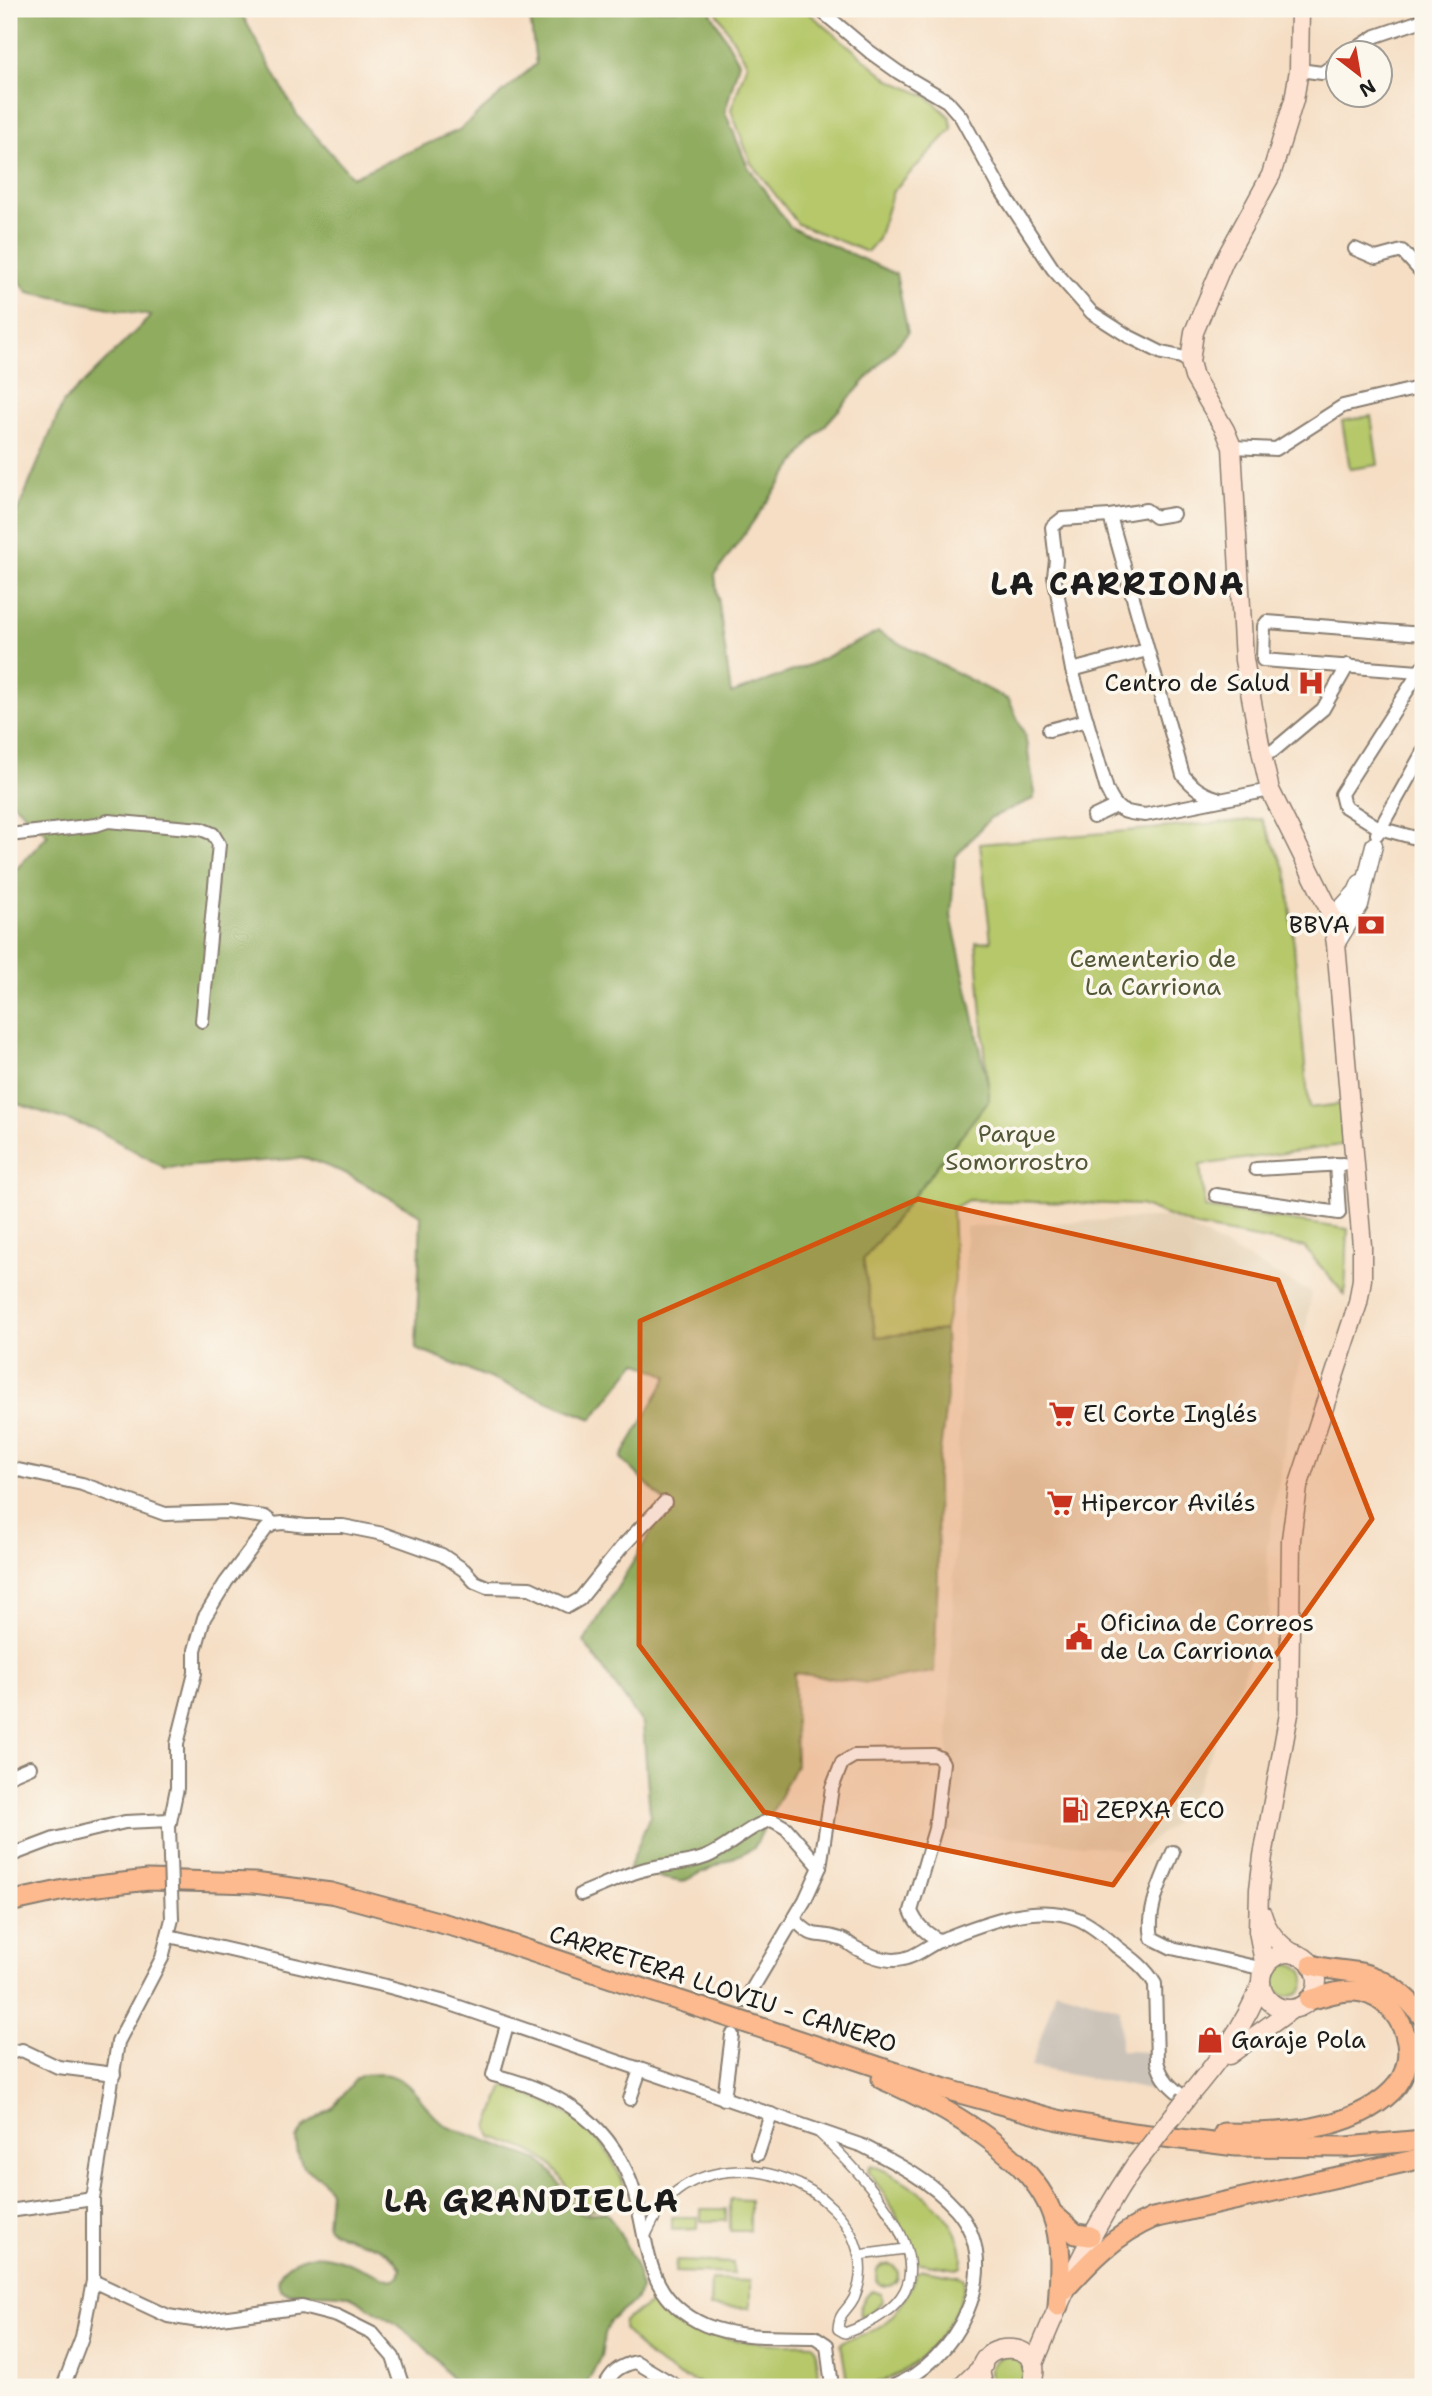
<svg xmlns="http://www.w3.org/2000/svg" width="1432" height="2396" font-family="'Shantell Sans',sans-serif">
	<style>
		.built { fill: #e4d0b4 }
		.industrial { fill: #cbc2b8 }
		.green { fill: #b6c86b; stroke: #697244; stroke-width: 2 }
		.forest { fill: #90ac5f; stroke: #56643e; stroke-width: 2 }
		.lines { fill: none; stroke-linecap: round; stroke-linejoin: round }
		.pedestrian-casing { stroke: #887d70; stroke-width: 12 }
		.minor-casing { stroke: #887d70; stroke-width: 16 }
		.tertiary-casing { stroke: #887d70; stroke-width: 19 }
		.secondary-casing { stroke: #887d70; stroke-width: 21 }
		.trunk-casing { stroke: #887d70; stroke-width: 23 }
		.pedestrian { stroke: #fff; stroke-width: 9 }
		.minor { stroke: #fff; stroke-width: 12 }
		.tertiary { stroke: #fff; stroke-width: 16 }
		.secondary { stroke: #fee3d2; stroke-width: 18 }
		.trunk { stroke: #fcba8e; stroke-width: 19 }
		.minor-bridge-casing { stroke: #887d70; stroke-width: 16; stroke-linecap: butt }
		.secondary-bridge-casing { stroke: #887d70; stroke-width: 21; stroke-linecap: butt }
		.minor-bridge { stroke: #fff; stroke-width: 12 }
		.secondary-bridge { stroke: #fee3d2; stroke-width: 18 }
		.marked { fill: #d4530e; fill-opacity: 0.2; stroke: #d4530e; stroke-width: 5; stroke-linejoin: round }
		.labels { text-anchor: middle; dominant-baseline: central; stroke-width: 7; stroke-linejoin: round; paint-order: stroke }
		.poi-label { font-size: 24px; fill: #1c1c1c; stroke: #fbf7ec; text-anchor: start }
		.park-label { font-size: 24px; fill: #525838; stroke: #fbf7ec }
		.street-label { font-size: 24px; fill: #1c1c1c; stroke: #fbf7ec }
		.district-label { font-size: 32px; font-weight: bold; letter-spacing: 2px; fill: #1c1c1c; stroke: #fbf7ec }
	</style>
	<rect width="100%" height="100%" fill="#fbf7ec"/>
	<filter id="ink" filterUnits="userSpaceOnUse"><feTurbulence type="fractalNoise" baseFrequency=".0143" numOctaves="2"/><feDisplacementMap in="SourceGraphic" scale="14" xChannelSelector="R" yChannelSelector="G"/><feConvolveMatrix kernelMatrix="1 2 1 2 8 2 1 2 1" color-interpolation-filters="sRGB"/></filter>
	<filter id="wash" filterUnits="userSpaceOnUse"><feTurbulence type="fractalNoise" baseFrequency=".00686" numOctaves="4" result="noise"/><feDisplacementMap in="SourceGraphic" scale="28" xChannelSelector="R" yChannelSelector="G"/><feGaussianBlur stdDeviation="1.57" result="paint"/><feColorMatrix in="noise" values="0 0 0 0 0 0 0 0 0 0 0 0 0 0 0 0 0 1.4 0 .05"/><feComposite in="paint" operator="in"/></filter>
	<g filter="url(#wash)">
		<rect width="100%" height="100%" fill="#f5dec4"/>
		<!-- built -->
		<polygon class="built" points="1170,1217 1312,1293 1267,1548 1270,1612 1194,1792 1173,1824 1138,1851 945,1830 966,1227"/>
		<!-- industrial -->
		<polygon class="industrial" points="1056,1990 1120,2009 1121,2051 1150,2052 1158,2085 1155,2091 1031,2067"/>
		<!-- green -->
		<g class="green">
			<polygon points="715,9 804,9 890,80 927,96 950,117 952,129 893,191 878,239 867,252 798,224 751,163 731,110 747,63"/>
			<polygon points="1371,416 1378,465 1350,469 1342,421"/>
			<polygon points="1262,819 1287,872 1309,1108 1342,1104 1342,1145 1200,1165 1205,1208 1348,1229 1345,1295 1304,1247 1197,1227 1140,1205 968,1200 952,1209 955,1280 945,1330 876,1337 863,1260 989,1100 976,942 991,941 980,844"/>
			<circle cx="1289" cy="1980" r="16"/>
			<path d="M504 2086C552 2102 599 2123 619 2174 623 2183 627 2190 624 2200L587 2211 582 2209C572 2200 567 2185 558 2173 542 2152 516 2145 492 2137L488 2127Z"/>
			<path d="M871 2165C908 2178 970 2221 961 2267L956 2269 915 2262 894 2210 868 2170Z"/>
			<polygon points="730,2199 750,2200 750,2231 730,2231"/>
			<rect x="701" y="2209" width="25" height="12"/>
			<polygon points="672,2217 698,2217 698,2229 672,2230"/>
			<polygon points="676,2261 733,2263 733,2274 675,2272"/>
			<circle cx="887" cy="2275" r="11"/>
			<path d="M923 2270 959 2276 964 2279C965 2290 960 2301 956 2310 937 2352 895 2387 848 2387L841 2344 843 2341C853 2337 865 2335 874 2330 897 2317 908 2296 916 2273Z"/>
			<polygon points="711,2280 750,2281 750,2308 710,2307"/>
			<path d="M873 2291 881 2294 882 2302 872 2312 860 2316C857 2309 866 2294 873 2291Z"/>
			<path d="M656 2300H661C698 2338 735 2343 786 2344 795 2344 804 2343 813 2344L816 2348 820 2387H716L696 2382 677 2375 649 2357 623 2329 624 2321Z"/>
			<circle cx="1007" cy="2373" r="17"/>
		</g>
		<!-- forest -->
		<g class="forest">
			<polygon points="9,9 239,9 297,115 352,177 459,130 536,64 529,9 709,9 739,62 725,112 747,165 790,227 896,274 908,333 810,442 715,575 731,694 809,665 878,632 1009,700 1025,735 1035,793 1033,799 990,818 955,857 951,916 989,1088 989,1100 863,1260 876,1337 945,1330 947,1397 937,1476 938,1576 934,1672 867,1683 794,1673 796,1765 754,1848 682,1882 628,1871 650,1815 643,1724 584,1642 668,1505 621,1458 668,1376 637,1362 592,1419 416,1349 421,1215 345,1173 306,1158 165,1168 97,1130 9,1101 9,877 48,835 9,799 9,526 19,508 63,403 151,316 28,292 9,268"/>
			<path d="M382 2074C414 2076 423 2112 448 2127L539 2160 554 2175 577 2212 584 2214 606 2212C619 2229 640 2269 641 2289L634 2302 610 2321 605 2335 601 2356 585 2387H457C431 2350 413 2332 372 2309 365 2305 357 2299 349 2296 333 2290 289 2297 282 2290 277 2286 278 2280 280 2275 283 2268 288 2264 295 2261 324 2245 357 2268 385 2278L392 2280 399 2277 401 2269C383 2235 342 2245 327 2226L330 2191 322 2179 303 2167 298 2154 296 2139 304 2127 333 2107 356 2079 362 2075Z"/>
		</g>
	</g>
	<g filter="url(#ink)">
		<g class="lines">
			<!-- pedestrian casing -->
			<g class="pedestrian-casing">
				<g id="pedestrian">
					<path d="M644 2239C653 2221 660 2204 677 2191 737 2146 843 2181 859 2256 862 2270 860 2285 854 2298 847 2312 839 2311 838 2329L845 2333C867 2325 894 2312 905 2290 929 2240 852 2164 819 2133"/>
					<polyline points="859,2255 905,2249"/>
				</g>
			</g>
			<!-- minor casing -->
			<g class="minor-casing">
				<g id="minor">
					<polyline points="819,9 870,52 898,72 947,101 961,117 1001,190 1053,269 1092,313 1128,336 1162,353 1181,357 1190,362"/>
					<polyline points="1351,52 1376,36 1423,20"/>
					<polyline points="1299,70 1322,73 1338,62"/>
					<polyline points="1355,249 1376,258 1402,251 1423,274"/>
					<polyline points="1232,447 1276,449 1343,406 1423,387"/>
					<path d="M1173 514 1155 517 1146 510 1110 516 1062 519 1052 527 1056 560 1054 576 1072 670 1107 790C1117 812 1121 812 1145 815L1270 790"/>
					<path d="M1110 516 1183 775C1193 787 1202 794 1217 798"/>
					<polyline points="1423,666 1341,794 1344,806 1379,828 1423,840"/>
					<polyline points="1072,670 1147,650"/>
					<polyline points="1419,672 1263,660 1264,626 1267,622 1423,634"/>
					<polyline points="1049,730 1087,720"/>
					<polyline points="1262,755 1273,751 1323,709 1348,665"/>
					<polyline points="1093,817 1114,807"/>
					<polyline points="1377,834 1423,752"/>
					<polyline points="9,835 96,825 108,821 201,829 213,834 219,844 202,1021"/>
					<polyline points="1256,1169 1343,1164"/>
					<polyline points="1216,1195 1339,1213 1336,1164"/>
					<polyline points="9,1468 82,1484 165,1514 228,1512 265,1517 274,1524"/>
					<polyline points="9,1776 30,1767"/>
					<polyline points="169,1827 177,1788 177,1744 195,1673 195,1650 204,1618 226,1582 266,1529 274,1524 283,1523 306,1526 343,1526 383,1534 442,1555 464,1570 475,1582 487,1587 530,1588 568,1606 580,1599 621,1548 665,1502"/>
					<path d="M1173 1852C1163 1878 1146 1909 1152 1938L1172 1948 1264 1969"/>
					<polyline points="9,1856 54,1839 125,1822 170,1820"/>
					<path d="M581 1894C601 1886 622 1876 642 1870 663 1864 685 1865 706 1857 730 1847 749 1825 772 1820L786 1828 820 1867"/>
					<path d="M794 1919C817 1943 815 1930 840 1939 846 1940 849 1944 854 1947 866 1954 880 1960 894 1960 914 1960 926 1946 943 1939 983 1924 1036 1901 1078 1919 1092 1925 1106 1937 1117 1947 1132 1958 1146 1968 1155 1984L1157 2061C1161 2079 1172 2088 1186 2099"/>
					<path d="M169 1936 386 1986 445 2002 863 2146C896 2163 931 2181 956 2209 1008 2269 955 2363 891 2387"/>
					<path d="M745 2001 805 1900 820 1867 832 1788 842 1763 854 1756 934 1755 940 1758 943 1763 935 1829 911 1911C917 1926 926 1933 940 1941"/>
					<path d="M507 2025 493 2075C561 2091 614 2124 635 2195 650 2248 644 2298 705 2325 738 2339 779 2336 815 2337L827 2345 832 2387"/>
					<polyline points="9,2053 22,2050 58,2067 114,2074"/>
					<polyline points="630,2099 640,2070"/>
					<polyline points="724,2099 732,2035"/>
					<polyline points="758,2154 771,2114"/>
					<polyline points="9,2211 93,2199"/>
					<polyline points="93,2281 168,2316 199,2321 302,2307 337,2316 373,2334 393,2357 403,2387"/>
					<polyline points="63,2387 82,2337 93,2281 93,2199 118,2042 162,1958 172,1919"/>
					<path d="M604 2387C612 2372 618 2366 636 2362L678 2387"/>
				</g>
			</g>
			<!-- tertiary casing -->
			<g class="tertiary-casing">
				<g id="tertiary">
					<polyline points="1332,918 1356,892 1360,883"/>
					<polyline points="1336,944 1360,905 1374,845"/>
				</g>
			</g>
			<!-- secondary casing -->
			<g class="secondary-casing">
				<g id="secondary">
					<path d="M1262 1914C1267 1932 1278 1944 1294 1954"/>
					<circle cx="1289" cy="1981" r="28"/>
					<polyline points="1265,1967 1258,1931 1259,1889 1263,1856 1289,1714 1291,1539 1298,1487 1358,1303 1362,1279 1362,1246 1336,944 1332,918 1327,905 1270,790 1262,755 1244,660 1232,447 1225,430 1194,377 1190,362 1194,332 1224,261 1271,175 1294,100 1299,70 1300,9"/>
					<polyline points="1229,2055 1292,2009"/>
					<path d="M1186 2099C1216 2064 1244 2028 1261 1984"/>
					<path d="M1033 2366C1063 2293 1090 2231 1135 2165"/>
					<polyline points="961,2387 983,2366"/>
					<path d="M985 2387C960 2338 1055 2334 1030 2387"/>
				</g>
			</g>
			<!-- trunk casing -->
			<g class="trunk-casing">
				<g id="trunk">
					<polyline points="9,1902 64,1890 148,1880 254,1883 331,1893 467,1930 945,2089 1058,2120 1133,2133 1236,2146 1347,2147 1423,2140"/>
					<path d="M1312 1965C1328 1970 1345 1970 1361 1973 1387 1979 1407 1997 1423 2017"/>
					<path d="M882 2079C939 2104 1030 2152 1052 2214 1063 2242 1060 2277 1058 2306"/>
					<path d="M1224 2133C1278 2134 1351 2132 1392 2091 1424 2059 1404 2002 1362 1992 1345 1988 1325 1996 1309 2000"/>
					<polyline points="1053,2214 1076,2234 1090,2236"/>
					<path d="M1064 2290C1091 2260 1116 2234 1153 2218L1423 2158"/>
				</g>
			</g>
			<!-- pedestrian -->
			<use href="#pedestrian" class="pedestrian"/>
			<!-- minor -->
			<use href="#minor" class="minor"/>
			<!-- tertiary -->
			<use href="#tertiary" class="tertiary"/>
			<!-- secondary -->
			<use href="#secondary" class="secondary"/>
			<!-- trunk -->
			<use href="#trunk" class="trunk"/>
			<!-- minor-bridge casing -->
			<g class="minor-bridge-casing">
				<polyline id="minor-bridge" points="169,1827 172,1919"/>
			</g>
			<!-- secondary-bridge casing -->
			<g class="secondary-bridge-casing">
				<polyline id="secondary-bridge" points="1135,2165 1186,2099"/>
			</g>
			<!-- minor-bridge -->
			<use href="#minor-bridge" class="minor-bridge"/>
			<!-- secondary-bridge -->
			<use href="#secondary-bridge" class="secondary-bridge"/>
		</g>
	</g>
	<!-- marked area -->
	<path class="marked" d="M918 1199 1278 1280 1372 1519 1113 1885 764 1812 639 1645 640 1321Z"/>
	<!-- icons -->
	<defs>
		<g id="hospital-bare" transform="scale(2.1)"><path d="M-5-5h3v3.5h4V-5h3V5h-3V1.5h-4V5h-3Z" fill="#c8321e" stroke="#fbf7ec" stroke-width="2.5" paint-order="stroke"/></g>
		<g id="bank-bare" transform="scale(2.1)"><path d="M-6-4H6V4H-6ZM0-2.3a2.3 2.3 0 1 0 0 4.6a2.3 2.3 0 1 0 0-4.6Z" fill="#c8321e" stroke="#fbf7ec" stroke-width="2.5" paint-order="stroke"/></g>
		<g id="supermarket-bare" transform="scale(2.1)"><path d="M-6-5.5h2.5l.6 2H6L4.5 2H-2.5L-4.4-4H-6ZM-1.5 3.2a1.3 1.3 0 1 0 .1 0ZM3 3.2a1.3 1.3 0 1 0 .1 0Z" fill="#c8321e" stroke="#fbf7ec" stroke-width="2.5" paint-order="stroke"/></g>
		<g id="civic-bare" transform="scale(2.1)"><path d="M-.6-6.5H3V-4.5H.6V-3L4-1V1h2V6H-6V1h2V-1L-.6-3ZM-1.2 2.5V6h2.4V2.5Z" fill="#c8321e" stroke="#fbf7ec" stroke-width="2.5" paint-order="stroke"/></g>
		<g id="fuel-bare" transform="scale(2.1)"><path d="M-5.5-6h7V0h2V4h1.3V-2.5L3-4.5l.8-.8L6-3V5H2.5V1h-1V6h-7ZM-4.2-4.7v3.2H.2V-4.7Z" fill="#c8321e" stroke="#fbf7ec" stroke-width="2.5" paint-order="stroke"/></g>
		<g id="shop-bare" transform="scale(2.1)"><path d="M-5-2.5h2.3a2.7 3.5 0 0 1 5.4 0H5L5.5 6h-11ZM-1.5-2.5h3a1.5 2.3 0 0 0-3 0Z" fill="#c8321e" stroke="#fbf7ec" stroke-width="2.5" paint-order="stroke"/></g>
	</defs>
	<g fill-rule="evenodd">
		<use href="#hospital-bare" x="1311" y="683"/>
		<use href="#bank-bare" x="1371" y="925"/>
		<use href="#supermarket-bare" x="1062" y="1414"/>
		<use href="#supermarket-bare" x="1060" y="1503"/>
		<use href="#civic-bare" x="1079" y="1637"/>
		<use href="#fuel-bare" x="1075" y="1810"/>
		<use href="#shop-bare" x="1210" y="2040"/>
	</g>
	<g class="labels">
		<!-- poi labels -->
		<g class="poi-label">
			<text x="1290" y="683" text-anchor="end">Centro de Salud</text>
			<text x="1350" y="925" text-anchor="end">BBVA</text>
			<text x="1083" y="1414">El Corte Inglés</text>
			<text x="1081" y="1503">Hipercor Avilés</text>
			<text x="1100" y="1623">Oficina de Correos<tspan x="1100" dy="28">de La Carriona</tspan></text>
			<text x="1096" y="1810">ZEPXA ECO</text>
			<text x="1231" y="2040">Garaje Pola</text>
		</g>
		<!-- park labels -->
		<g class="park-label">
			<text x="1153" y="959">Cementerio de<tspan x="1153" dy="28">La Carriona</tspan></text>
			<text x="1017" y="1134">Parque<tspan x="1017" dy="28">Somorrostro</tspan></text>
		</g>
		<!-- street labels -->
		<g class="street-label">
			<text transform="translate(723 1989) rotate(18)">CARRETERA LLOVIU - CANERO</text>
		</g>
		<!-- district labels -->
		<g class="district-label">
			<text x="1118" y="583">LA CARRIONA</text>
			<text x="532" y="2200">LA GRANDIELLA</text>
		</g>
	</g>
	<!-- margin -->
	<rect width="1432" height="2396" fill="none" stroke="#fbf7ec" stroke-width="35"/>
	<!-- north arrow -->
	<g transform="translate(1359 74) rotate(149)"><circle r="33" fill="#fbf7ec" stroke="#a29f99" stroke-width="2"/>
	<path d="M0-5L12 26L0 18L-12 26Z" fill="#c8321e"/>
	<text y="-10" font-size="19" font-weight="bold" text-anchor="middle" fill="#1c1c1c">N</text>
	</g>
</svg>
